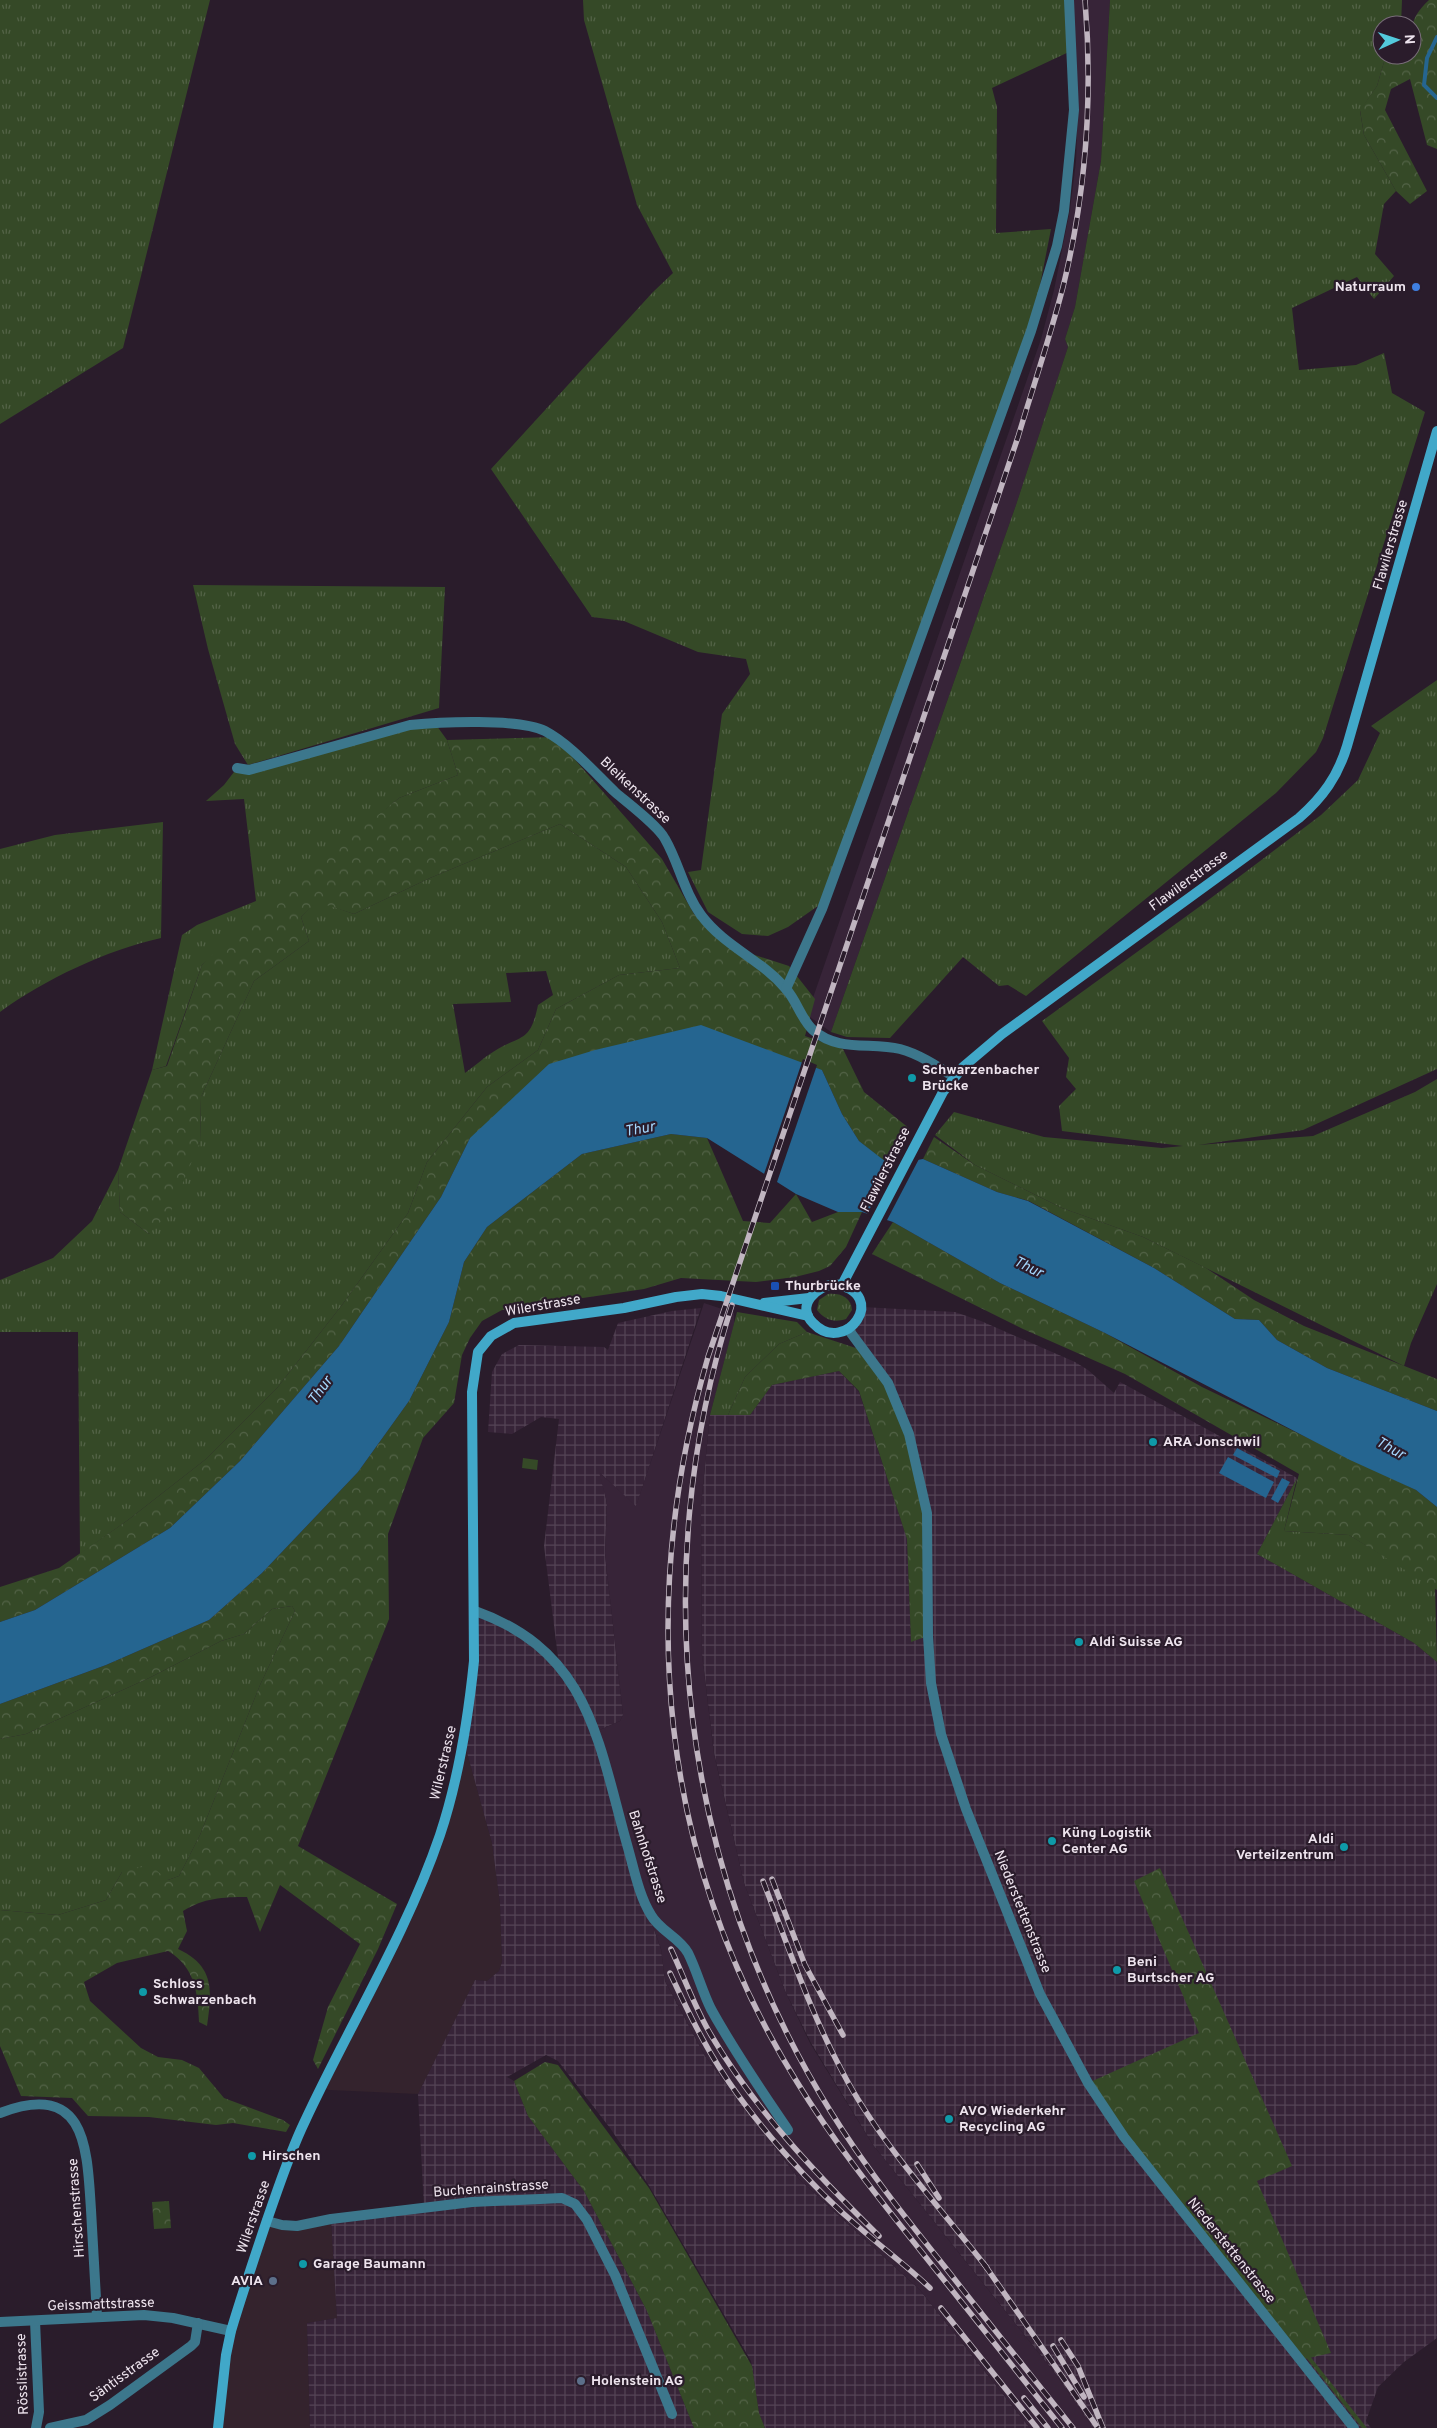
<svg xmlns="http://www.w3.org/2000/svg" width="1437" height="2428" font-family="Overpass,sans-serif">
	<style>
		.commercial { fill: #34232d }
		.industrial { fill: url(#industrial-grid) }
		.built { fill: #372438 }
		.grass { fill: url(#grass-tufts); fill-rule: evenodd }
		.forest { fill: url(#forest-crowns) }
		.garden { fill: #354927 }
		.water { fill: #256590 }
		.pier { fill: #2a1c2b }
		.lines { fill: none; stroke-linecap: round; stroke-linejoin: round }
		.stream { stroke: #256590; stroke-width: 4 }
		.minor { stroke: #3c778c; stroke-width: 10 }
		.tertiary { stroke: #3c778c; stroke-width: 10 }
		.secondary { stroke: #41a8c9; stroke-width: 10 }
		.rail-casing { stroke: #c0b5c0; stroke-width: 5.5 }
		.rail { stroke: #2a1c2b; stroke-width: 4; stroke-dasharray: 11; stroke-linecap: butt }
		.shop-dot { fill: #3f7fe0; stroke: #2a1c2b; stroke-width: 2 }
		.culture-dot { fill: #0f9aa8; stroke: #2a1c2b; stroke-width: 2 }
		.transit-dot { fill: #1a4fb4; stroke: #2a1c2b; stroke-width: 2 }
		.service-dot { fill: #5c6f8a; stroke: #2a1c2b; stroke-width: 2 }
		.labels { text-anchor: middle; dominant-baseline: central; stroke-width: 4.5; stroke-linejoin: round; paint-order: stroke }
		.poi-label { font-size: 14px; font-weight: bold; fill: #eee4ee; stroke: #2a1c2b; text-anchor: start }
		.street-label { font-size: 14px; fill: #eee4ee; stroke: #2a1c2b }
		.water-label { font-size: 15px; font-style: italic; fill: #a4d6fc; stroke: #2a1c2b }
	</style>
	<defs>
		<pattern id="industrial-grid" width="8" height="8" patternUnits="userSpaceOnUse" patternTransform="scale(1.25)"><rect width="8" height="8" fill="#372438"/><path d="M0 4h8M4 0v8" fill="none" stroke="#544455"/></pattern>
		<pattern id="grass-tufts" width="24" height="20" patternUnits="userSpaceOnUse" patternTransform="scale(1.25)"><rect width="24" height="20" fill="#354927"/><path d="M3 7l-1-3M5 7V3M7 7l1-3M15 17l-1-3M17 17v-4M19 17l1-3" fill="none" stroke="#536347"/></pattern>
		<pattern id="forest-crowns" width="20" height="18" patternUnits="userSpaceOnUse" patternTransform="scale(1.25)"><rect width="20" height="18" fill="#354927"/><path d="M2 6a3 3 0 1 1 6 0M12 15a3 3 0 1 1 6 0" fill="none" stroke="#536347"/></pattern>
	</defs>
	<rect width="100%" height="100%" fill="#2a1c2b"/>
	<!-- commercial -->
	<g class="commercial">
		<polygon points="464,1742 492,1843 500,1903 502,1962 499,1971 487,1981 475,1980 418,2094 329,2090 322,2086 421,1884"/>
		<polygon points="331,2219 337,2318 307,2323 310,2428 218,2428 226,2355 267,2221 274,2224"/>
	</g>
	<!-- industrial -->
	<g class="industrial">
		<polygon points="862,1307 955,1312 981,1321 1075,1362 1088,1370 1114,1393 1120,1382 1297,1478 1257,1554 1414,1643 1437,1662 1437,2338 1404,2362 1378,2387 1366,2421 1371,2428 1093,2428 1057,2376 873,2145 811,2043 785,1991 744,1883 714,1753 702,1654 701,1507 710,1415 750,1415 772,1385 839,1371 859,1392 907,1539 911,1641 928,1636 927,1513 848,1329"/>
		<polygon points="701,1308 636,1507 600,1473 607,1503 605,1554 623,1715 620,1721 595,1732 638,1884 661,1949 665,1981 705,2056 799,2179 920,2290 1030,2428 765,2428 759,2413 751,2361 648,2184 610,2128 558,2061 546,2055 507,2077 514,2081 528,2116 584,2191 647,2311 694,2428 310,2428 307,2323 337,2318 331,2219 424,2208 418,2094 475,1980 487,1981 499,1971 502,1962 500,1903 492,1843 464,1742 475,1611 497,1619 559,1665 544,1546 559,1419 541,1417 512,1434 488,1432 492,1372 502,1354 519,1345 604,1347 608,1350 618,1323 672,1311"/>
	</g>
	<!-- built -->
	<g class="built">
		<polygon points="1073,0 1110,0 1101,161 1075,307 1065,339 1068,347 1016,505 831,1032 807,1015 1041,339 1054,290 1070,210 1076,161 1078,99"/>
		<polygon points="704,1303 734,1313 734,1324 710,1415 701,1507 702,1654 714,1754 744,1883 785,1991 810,2043 873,2145 1057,2376 1093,2428 1030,2428 920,2290 799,2179 705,2056 665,1981 661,1949 638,1884 595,1732 620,1721 623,1715 605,1554 607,1503 599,1472 636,1506"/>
	</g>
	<!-- grass -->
	<g class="grass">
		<polygon points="0,0 210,0 123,348 0,424"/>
		<polygon points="583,0 1069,0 1071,51 992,88 997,107 996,233 1051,229 1031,331 825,901 788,927 768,936 742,934 708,912 688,872 701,870 722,714 750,674 746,659 698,652 624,621 592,617 491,469 653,292 673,273 637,205 584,20"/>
		<polygon points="1110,0 1402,0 1401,25 1382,25 1382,55 1386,55 1377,86 1360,111 1364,135 1396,191 1384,204 1375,254 1394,276 1374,299 1357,277 1292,308 1299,370 1356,365 1384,353 1392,393 1425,412 1323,738 1316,752 1276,793 1026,996 1008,985 999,986 963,957 890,1038 847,1037 831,1032 1016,505 1068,347 1065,339 1075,307 1101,161"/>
		<polygon points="193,585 445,587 439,708 248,765 235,744 208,649"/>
		<polygon points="1437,680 1437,1069 1303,1130 1198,1145 1313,1136 1415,1092 1437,1079 1437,1284 1411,1343 1404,1366 1143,1237 1062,1208 975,1165 935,1135 954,1112 1044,1137 1162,1148 1183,1146 1062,1131 1059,1106 1076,1089 1066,1077 1069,1058 1042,1021 1199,907 1321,815 1358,780 1380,733 1371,726"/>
		<polygon points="434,722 447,740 458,775 399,798 202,965 166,1066 152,1070 182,935 197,925 256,901 244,799 206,801 224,785 237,768"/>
		<path d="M163 822 161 938C107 950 45 979 0 1012V849L55 835Z"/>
		<path d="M560 824 626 867 662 922 680 968 619 975 556 1009 538 1050 487 1087 427 1162 408 1213 342 1305 277 1388 206 1459 128 1520 80 1554 78 1332H0V1280L53 1258 92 1221 118 1170 120 1212 149 1234 200 1142 201 1097 254 981 309 941 301 917 317 901 354 914 430 878ZM546 971 553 995 538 1005C530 1044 521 1034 493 1052 483 1058 475 1066 465 1073L453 1004 511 1002 506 973Z"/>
		<path d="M828 1294C840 1293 851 1297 852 1310L846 1319C834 1323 825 1320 817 1310L819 1300Z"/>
		<polygon points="737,1312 797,1322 807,1332 779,1344 745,1377 728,1415 710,1415"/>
		<polygon points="1297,1478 1284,1531 1349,1535 1435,1587 1437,1662 1414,1643 1257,1554"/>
		<polygon points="292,1606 295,1611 260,1685 200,1835 179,1876 168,1880 122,1872 106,1900 58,1915 0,1910 0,1739 26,1734 149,1678 221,1641 244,1634 272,1609"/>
		<polygon points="1216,2244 1227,2252 1367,2428 1362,2428"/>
	</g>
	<!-- forest -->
	<g class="forest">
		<path d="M1429 0H1437V149L1427 145 1410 79 1391 89 1385 110 1427 191 1410 204 1396 191 1364 135 1360 110 1377 86 1386 55H1412C1412 28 1408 20 1429 0Z"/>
		<polygon points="555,737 662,859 694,914 730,947 789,966 815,999 805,1036 843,1049 864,1092 910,1129 890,1166 859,1141 842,1114 822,1070 470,1138 441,1197 339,1346 240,1461 170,1528 35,1610 0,1622 0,1587 59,1568 128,1520 206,1459 277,1388 342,1305 408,1213 427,1162 487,1087 538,1050 556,1009 619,975 680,968 662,922 626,867 560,824 430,878 354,914 317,902 301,917 309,941 254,981 201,1097 200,1142 171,1211 149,1234 120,1212 118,1170 152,1070 167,1066 202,965 247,921 399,798 458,775 447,740"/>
		<path d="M671 1134 707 1138 743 1221 770 1223 796 1194 812 1222 838 1212H862L846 1247 830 1266 819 1271 795 1277 756 1282 681 1278 644 1289 502 1310 482 1321 470 1338 462 1355 454 1403 423 1438 388 1534 389 1619 298 1846 397 1904 378 1949 318 2069 313 2060 328 2007 360 1944 280 1885 260 1932 247 1897C222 1897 204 1898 183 1911L187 1931 178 1949C215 1966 212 1991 207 2026L199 2022C198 1993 195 1967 168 1951L117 1963 84 1982 90 2001 141 2048 158 2057 182 2060 199 2068 224 2098 283 2120 290 2125 286 2132 233 2123 216 2125 149 2117 88 2116 72 2098 21 2096 0 2046V1910L58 1915 106 1900 122 1872 150 1865 168 1880 179 1876 200 1835 260 1685 295 1611 292 1606 272 1609 244 1634 221 1641 149 1678 26 1734 0 1739V1704L106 1665 209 1620 262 1573 358 1472 409 1401 449 1322 464 1262 487 1227 582 1154Z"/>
		<polygon points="934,1137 975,1165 1062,1208 1143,1237 1206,1268 1254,1300 1304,1326 1437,1379 1437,1411 1327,1368 1277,1340 1259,1320 1235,1319 1154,1268 1029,1201 997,1192 923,1159"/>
		<polygon points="893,1222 1000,1283 1105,1333 1202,1387 1416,1490 1437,1507 1437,1590 1349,1535 1284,1531 1299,1474 1125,1374 1023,1329 872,1254"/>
		<polygon points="807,1332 862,1350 900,1410 927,1513 928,1636 911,1642 907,1539 859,1391 839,1371 772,1385 750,1415 728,1415 745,1377 779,1344"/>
		<polygon points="1160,1868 1292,2166 1257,2181 1331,2353 1300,2360 1088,2083 1199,2033 1134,1881"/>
		<polygon points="545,2062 558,2065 649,2188 752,2366 759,2413 765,2428 694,2428 647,2311 584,2191 528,2116 514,2081"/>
		<polygon points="169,2201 171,2228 154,2229 152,2202"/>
	</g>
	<!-- garden -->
	<polygon class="garden" points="523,1458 538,1460 537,1470 522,1468"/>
	<!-- water -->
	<g class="water">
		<polygon points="701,1025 822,1070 842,1114 859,1141 890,1165 923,1159 997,1192 1028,1201 1154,1268 1235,1319 1259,1320 1277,1340 1327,1368 1437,1411 1437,1507 1416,1490 1350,1460 1105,1333 1000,1283 893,1222 862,1212 838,1212 796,1194 707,1138 671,1134 582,1154 487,1227 464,1262 449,1322 409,1401 358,1472 262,1573 209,1620 106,1665 0,1704 0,1622 35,1610 170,1528 240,1461 339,1346 441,1197 470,1138 549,1064 595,1050"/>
		<polygon points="1237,1448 1280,1471 1277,1478 1233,1455"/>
		<polygon points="1228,1457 1274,1482 1266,1498 1219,1473"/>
		<polygon points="1282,1478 1290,1482 1278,1503 1271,1499"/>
	</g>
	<!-- pier -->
	<g class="pier">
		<polygon points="803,1059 817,1065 776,1185 763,1177"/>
		<polygon points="920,1157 886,1222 866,1216 894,1162"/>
	</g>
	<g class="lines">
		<!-- stream -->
		<polyline class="stream" points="1437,37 1427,58 1424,85 1437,98"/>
		<!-- minor -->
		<g class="minor">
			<path d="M237 768 249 770 410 725C439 722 519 718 545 731 570 744 595 773 616 793 629 804 658 826 665 839 679 863 684 892 701 915 725 947 762 960 786 989 797 1001 801 1019 813 1030 838 1052 870 1042 900 1049 919 1054 937 1066 954 1077"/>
			<polyline points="786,989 822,909 867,786 1031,331 1057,246 1064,211 1074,110 1069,0"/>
			<path d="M475 1611C591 1652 598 1743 628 1848 634 1869 639 1896 651 1915 660 1931 679 1937 688 1953 697 1971 702 1991 711 2009 734 2051 761 2090 788 2130"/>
			<path d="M0 2113C86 2080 87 2147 91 2210 93 2245 95 2281 97 2316"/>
			<polyline points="267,2221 282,2225 297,2226 331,2219 472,2202 562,2198 575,2204 587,2220 615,2275 672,2414"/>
			<polyline points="35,2321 39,2412 36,2428"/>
			<polyline points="0,2322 144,2315 173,2318 231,2331"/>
			<polyline points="50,2428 86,2420 110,2405 191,2346 195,2342 198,2323"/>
		</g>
		<!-- tertiary -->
		<polyline class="tertiary" points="848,1329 888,1383 909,1434 927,1513 928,1636 931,1683 941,1734 966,1809 1040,1994 1088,2083 1124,2137 1354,2428"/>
		<!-- secondary -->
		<g class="secondary">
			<path d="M835 1284C891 1294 845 1357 813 1323 795 1305 817 1286 835 1284Z"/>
			<path d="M842 1285 943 1092 963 1067 1002 1034 1299 818C1323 797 1338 776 1347 746L1437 431"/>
			<polyline points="764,1303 809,1298"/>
			<path d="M218 2428 226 2355 231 2331C242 2294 254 2259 266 2223 278 2189 289 2154 305 2121 349 2026 406 1935 440 1835 459 1778 468 1720 474 1661L472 1392 478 1352 491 1336 514 1323 624 1308 676 1297 702 1294 721 1296 808 1316"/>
		</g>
		<!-- rail casing -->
		<g class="rail-casing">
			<g id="rail">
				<path d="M732 1305C645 1574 681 1872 831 2112 865 2167 905 2217 945 2267 987 2321 1030 2374 1073 2428"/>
				<polyline points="772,1879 805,1965 843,2035"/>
				<path d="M763 1881C788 1946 810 2012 843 2073 879 2142 940 2207 987 2268"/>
				<path d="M671 1949C684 1977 695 2008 711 2035 756 2111 817 2175 879 2236"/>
				<path d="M670 1973C685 2005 700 2037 719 2067 753 2121 812 2188 861 2229 884 2249 908 2267 930 2288"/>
				<polyline points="917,2164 939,2198"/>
				<polyline points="984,2264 1098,2428"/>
				<polyline points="941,2308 1037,2428"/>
				<polyline points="1061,2340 1078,2366 1103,2428"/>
				<polyline points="1053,2346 1084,2397"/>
				<polyline points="1024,2398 1048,2428"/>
				<path d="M1062 2428C1015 2369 968 2310 920 2250 877 2196 833 2141 797 2082 659 1860 636 1605 708 1357L1018 437C1033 387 1050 337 1063 287 1086 193 1093 97 1085 0"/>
			</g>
		</g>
		<!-- rail -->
		<use href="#rail" class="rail"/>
	</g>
	<!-- markers -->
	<circle class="shop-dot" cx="1416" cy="287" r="5"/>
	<g class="culture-dot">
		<circle cx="912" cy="1078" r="5"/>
		<circle cx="1153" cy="1442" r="5"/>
		<circle cx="1079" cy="1642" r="5"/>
		<circle cx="1052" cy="1841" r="5"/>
		<circle cx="1344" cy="1847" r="5"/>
		<circle cx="1117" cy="1970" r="5"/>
		<circle cx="143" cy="1992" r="5"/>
		<circle cx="949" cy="2119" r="5"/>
		<circle cx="252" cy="2156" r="5"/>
		<circle cx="303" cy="2264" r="5"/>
	</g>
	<rect class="transit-dot" x="770" y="1281" width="10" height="10" rx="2.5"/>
	<g class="service-dot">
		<circle cx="273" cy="2281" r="5"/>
		<circle cx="581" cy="2381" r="5"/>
	</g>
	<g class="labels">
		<!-- poi labels -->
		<g class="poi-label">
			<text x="1406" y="287" text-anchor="end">Naturraum</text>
			<text x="922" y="1070">Schwarzenbacher<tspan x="922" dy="16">Brücke</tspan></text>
			<text x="785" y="1286">Thurbrücke</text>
			<text x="1163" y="1442">ARA Jonschwil</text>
			<text x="1089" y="1642">Aldi Suisse AG</text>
			<text x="1062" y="1833">Küng Logistik<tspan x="1062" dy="16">Center AG</tspan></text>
			<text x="1334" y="1839" text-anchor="end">Aldi<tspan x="1334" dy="16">Verteilzentrum</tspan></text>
			<text x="1127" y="1962">Beni<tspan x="1127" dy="16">Burtscher AG</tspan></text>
			<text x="153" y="1984">Schloss<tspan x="153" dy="16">Schwarzenbach</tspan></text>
			<text x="959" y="2111">AVO Wiederkehr<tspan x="959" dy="16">Recycling AG</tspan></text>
			<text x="262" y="2156">Hirschen</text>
			<text x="313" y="2264">Garage Baumann</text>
			<text x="263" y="2281" text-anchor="end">AVIA</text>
			<text x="591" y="2381">Holenstein AG</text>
		</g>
		<!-- street labels -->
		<g class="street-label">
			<text transform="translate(1391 545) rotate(-74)">Flawilerstrasse</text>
			<text transform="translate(635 791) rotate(43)">Bleikenstrasse</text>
			<text transform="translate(1189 881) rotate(-36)">Flawilerstrasse</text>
			<text transform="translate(886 1170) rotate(-63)">Flawilerstrasse</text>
			<text transform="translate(543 1306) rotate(-10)">Wilerstrasse</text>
			<text transform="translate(444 1763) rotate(-77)">Wilerstrasse</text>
			<text transform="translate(647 1857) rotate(72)">Bahnhofstrasse</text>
			<text transform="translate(1022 1912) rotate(68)">Niederstettenstrasse</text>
			<text transform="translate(491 2189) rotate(-4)">Buchenrainstrasse</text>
			<text transform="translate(77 2208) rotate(-94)">Hirschenstrasse</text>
			<text transform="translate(254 2217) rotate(-71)">Wilerstrasse</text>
			<text transform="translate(1231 2251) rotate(51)">Niederstettenstrasse</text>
			<text transform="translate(101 2305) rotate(-2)">Geissmattstrasse</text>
			<text transform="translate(23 2374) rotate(-92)">Rösslistrasse</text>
			<text transform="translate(125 2375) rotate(-36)">Säntisstrasse</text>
		</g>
		<!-- water labels -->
		<g class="water-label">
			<text transform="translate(640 1130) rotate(-10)">Thur</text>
			<text transform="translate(1028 1268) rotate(26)">Thur</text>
			<text transform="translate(321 1391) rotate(-54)">Thur</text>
			<text transform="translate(1390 1449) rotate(29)">Thur</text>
		</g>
	</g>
	<!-- north arrow -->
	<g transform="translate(1397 40) rotate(87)"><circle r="24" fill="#2a1c2b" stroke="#786c79"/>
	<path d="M0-4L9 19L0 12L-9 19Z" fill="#53cadc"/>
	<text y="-8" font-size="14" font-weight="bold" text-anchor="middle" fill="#eee4ee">N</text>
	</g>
</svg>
